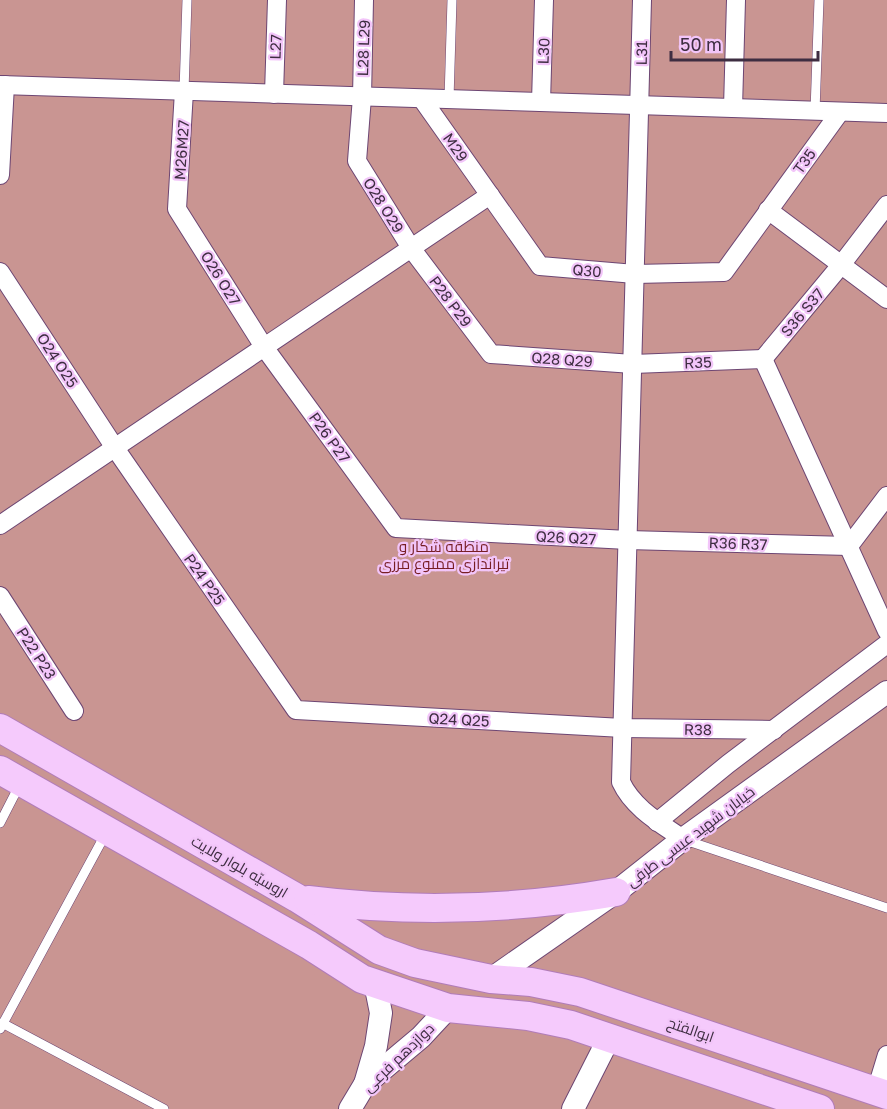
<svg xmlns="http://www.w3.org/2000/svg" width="887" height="1109" font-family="'Golos Text',Cairo,sans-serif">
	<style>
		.green { fill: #c99592 }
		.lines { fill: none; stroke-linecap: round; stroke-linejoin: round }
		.service-casing { stroke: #6d4673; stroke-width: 10 }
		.minor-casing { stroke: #6d4673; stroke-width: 20 }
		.tertiary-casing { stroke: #6d4673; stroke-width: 24 }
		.primary-casing { stroke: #b17cb9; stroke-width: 30 }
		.service { stroke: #fff; stroke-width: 9 }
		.minor { stroke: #fff; stroke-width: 18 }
		.tertiary { stroke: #fff; stroke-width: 22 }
		.primary { stroke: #f5cafc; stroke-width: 28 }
		.labels { text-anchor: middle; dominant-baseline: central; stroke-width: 4.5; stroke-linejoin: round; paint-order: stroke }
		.street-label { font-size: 15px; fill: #3e2d41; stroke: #f2c5f9 }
		.park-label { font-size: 15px; fill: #771e24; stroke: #f2c5f9 }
	</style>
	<rect width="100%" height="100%" fill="#f2c5f9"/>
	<!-- green -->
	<rect class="green" x="0" y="0" width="887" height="1109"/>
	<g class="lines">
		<!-- service casing -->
		<g class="service-casing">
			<g id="service">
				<polyline points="184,91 187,0"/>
				<polyline points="449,99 452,0"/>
				<polyline points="815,111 819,0"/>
				<polyline points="0,823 20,784"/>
				<polyline points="685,840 887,908"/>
				<polyline points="2,1023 164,1109"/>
				<polyline points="0,1029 106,833"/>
			</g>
		</g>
		<!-- minor casing -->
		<g class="minor-casing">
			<g id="minor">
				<polyline points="364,0 362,97 357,161 411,248 491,354 633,364 763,359"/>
				<path d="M642 0 621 782C633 808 660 823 683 839"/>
				<polyline points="0,85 887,113"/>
				<polyline points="184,91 177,209 264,347 396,528 628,540 849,546 887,496"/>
				<polyline points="274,94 277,0"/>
				<polyline points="422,99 540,266 635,274 724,272 840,112"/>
				<polyline points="541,102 544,0"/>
				<polyline points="733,108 736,0"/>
				<polyline points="0,175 5,85"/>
				<polyline points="768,210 887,299"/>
				<polyline points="0,272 115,448 296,710 623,728 774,730"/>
				<polyline points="763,359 887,631"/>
				<polyline points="763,359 841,265 887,205"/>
				<polyline points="0,525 490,195"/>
				<polyline points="0,596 74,711"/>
				<polyline points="657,822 728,764 887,644"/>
				<polyline points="876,1091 887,1055"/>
			</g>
		</g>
		<!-- tertiary casing -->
		<g class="tertiary-casing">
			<g id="tertiary">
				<polyline points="491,979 616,892 683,839 887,692"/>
				<polyline points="365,1084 376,1046 381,1013 375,983"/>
				<polyline points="350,1109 365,1084 421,1037 448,1008"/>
				<polyline points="573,1109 609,1038"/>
			</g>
		</g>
		<!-- primary casing -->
		<g class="primary-casing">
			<g id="primary">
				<polyline points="0,728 297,898 379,950 415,963 491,979 531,982 580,992 887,1095"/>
				<polyline points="0,770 309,945 362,979 448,1008 528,1016 571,1025 820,1109"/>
				<path d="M308 900C411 913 513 910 616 892"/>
			</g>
		</g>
		<!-- service -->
		<use href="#service" class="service"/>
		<!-- minor -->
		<use href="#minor" class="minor"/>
		<!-- tertiary -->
		<use href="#tertiary" class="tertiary"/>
		<!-- primary -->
		<use href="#primary" class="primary"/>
	</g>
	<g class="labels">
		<!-- street labels -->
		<g class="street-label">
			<text transform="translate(275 47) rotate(-88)">L27</text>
			<text transform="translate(363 48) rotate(-88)">L28 L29</text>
			<text transform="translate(543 51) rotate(-88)">L30</text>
			<text transform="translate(641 53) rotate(-89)">L31</text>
			<text transform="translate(456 147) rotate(55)">M29</text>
			<text transform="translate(181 150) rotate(-86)">M26M27</text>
			<text transform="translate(804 161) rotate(-54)">T35</text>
			<text transform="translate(384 205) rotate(58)">O28 O29</text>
			<text transform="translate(587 270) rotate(5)">Q30</text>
			<text transform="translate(221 278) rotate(58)">O26 O27</text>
			<text transform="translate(451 301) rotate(53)">P28 P29</text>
			<text transform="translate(802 312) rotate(-50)">S36 S37</text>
			<text transform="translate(562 359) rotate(4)">Q28 Q29</text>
			<text transform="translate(58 360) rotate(57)">O24 O25</text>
			<text transform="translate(698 362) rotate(-2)">R35</text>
			<text transform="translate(330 437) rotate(54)">P26 P27</text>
			<text transform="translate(566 537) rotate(3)">Q26 Q27</text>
			<text transform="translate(738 543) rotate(2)">R36 R37</text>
			<text transform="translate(205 579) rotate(55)">P24 P25</text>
			<text transform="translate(37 653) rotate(57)">P22 P23</text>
			<text transform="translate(459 719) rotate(3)">Q24 Q25</text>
			<text transform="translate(698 729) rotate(1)">R38</text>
			<text transform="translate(690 836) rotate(-37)">خیابان شهید عیسی طرفی</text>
			<text transform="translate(240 866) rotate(30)">اروسیّه بلوار ولایت</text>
			<text transform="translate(691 1029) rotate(19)">ابوالفتح</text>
			<text transform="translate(398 1057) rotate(-44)">دوازدهم فرعی</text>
		</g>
		<!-- park labels -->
		<g class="park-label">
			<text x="444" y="546">منطقه شکار و<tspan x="444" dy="17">تیراندازی ممنوع مرزی</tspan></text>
		</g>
	</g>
	<!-- scale -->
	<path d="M671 51v9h147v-9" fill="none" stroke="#3e2d41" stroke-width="3"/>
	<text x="680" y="51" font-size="18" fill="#3e2d41" stroke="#f2c5f9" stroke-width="4.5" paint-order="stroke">50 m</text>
</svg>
